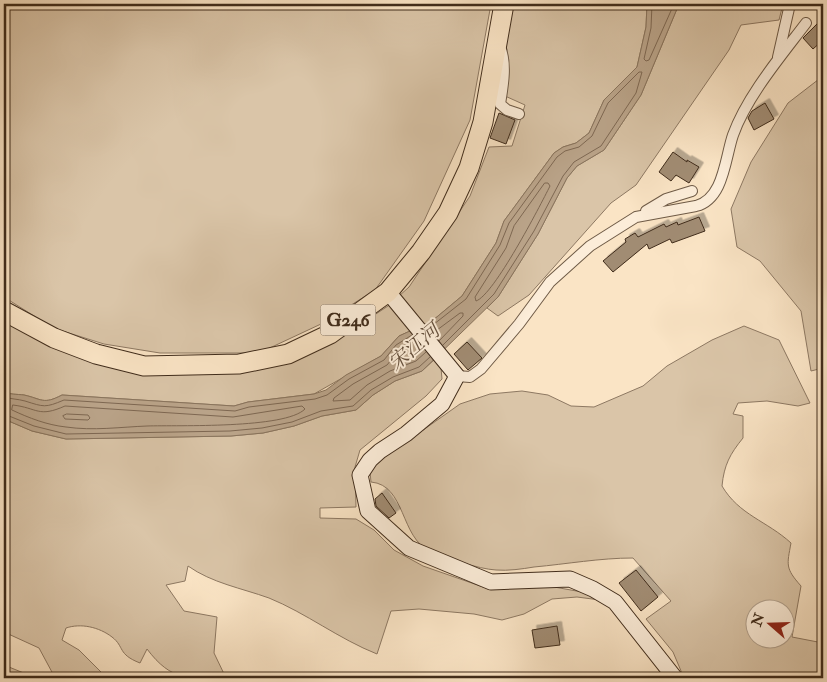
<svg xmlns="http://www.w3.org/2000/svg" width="827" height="682" font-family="'IM FELL Double Pica','Noto Serif SC',serif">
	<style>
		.green { fill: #dac5a8; stroke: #8d7862; fill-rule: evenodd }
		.water { fill: #bba58b; stroke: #8a755e }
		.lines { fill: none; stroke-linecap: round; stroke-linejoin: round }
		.shore { stroke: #7e6853; stroke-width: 1 }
		.building { fill: #a18c73; stroke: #402c1b; filter: url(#shadow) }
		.street-casing { stroke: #6e5a46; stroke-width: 12 }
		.secondary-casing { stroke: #402c1b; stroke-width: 17 }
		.highway-casing { stroke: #402c1b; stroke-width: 21 }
		.street { stroke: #fcedd9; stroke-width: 10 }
		.secondary { stroke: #fcedd9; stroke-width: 15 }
		.highway { stroke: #fae4c5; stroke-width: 19 }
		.labels { text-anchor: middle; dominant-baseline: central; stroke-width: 4; stroke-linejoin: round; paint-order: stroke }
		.shield { fill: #fcedd9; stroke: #786654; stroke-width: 1 }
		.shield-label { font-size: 18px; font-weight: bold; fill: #402c1b }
		.water-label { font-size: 20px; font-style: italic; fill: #65503d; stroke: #fcedd9 }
	</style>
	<defs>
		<filter id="shadow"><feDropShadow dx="4.5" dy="-4.5" stdDeviation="0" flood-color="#0004"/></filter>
	</defs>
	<rect width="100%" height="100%" fill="#fae4c5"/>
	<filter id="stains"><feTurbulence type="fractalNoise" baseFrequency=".004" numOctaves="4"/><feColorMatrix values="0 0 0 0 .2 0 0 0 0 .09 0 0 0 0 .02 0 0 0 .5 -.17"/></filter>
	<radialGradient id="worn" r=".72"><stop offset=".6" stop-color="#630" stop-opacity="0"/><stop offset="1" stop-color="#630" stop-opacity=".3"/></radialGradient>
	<!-- green -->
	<g class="green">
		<polygon points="4,4 491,4 470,120 424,221 375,290 321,324 259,353 160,353 104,344 53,328 4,297"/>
		<path d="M512 4H647L646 27 637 67 604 100 589 133 576 143 563 147 554 153 504 221 496 243 462 296 432 321 399 336 381 356 314 394 248 402 234 406 62 395C43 405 42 399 24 395 17 394 9 395 4 391V317L164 372 341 337 388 306 409 287 470 196 489 147 512 146 525 105 505 96 507 49 503 43Z"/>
		<polygon points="679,4 783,4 779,20 741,25 729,50 636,185 611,203 529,295 498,316 487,308 498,297 538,234 567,178 577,166 604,150 641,95"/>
		<polygon points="823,76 823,368 811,371 801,311 760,261 737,247 731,209 751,162 788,103"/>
		<path d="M744 326 779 340 810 403 798 406 767 401 738 403 733 414 743 416V438C730 454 724 465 722 486 739 515 767 521 791 543 787 565 785 568 801 586L792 637 823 643V678H684L673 652 646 619 671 601 633 558C600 558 567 564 534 567 522 569 508 571 496 570 478 569 447 558 430 551 400 538 406 485 371 482L370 472 375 464 460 404 490 394 522 391 548 395 571 406 594 407 643 386 667 366 712 340ZM754 610H784V640H754Z"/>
		<path d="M434 360 441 368 442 379 426 396 360 450 355 467 356 507 320 508V518L356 519 374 530 394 550 423 566 486 588 543 585 582 592 600 600 577 597 552 599 524 614 502 620 474 614 419 609 391 611 377 654C339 639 306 613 269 598 241 588 212 583 188 566L185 581 166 585 184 611 217 617 214 653 226 678C188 678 172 682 147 649L140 663C117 654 125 647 112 637 99 627 81 623 66 628L62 640 79 650 107 678H50L53 674 39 648 4 632V419L32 431 66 439 231 436 263 433 294 426 322 416 356 410 373 395 395 381 422 371Z"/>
		<polygon points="4,665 36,678 4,678"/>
	</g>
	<!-- water -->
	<path class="water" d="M647 4H679L641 95 604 150 577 166 567 178 538 234 498 297 422 371 395 381 373 395 356 410 322 416 294 426 263 433 231 436 66 439 32 431 4 419V391C9 395 17 394 24 395 42 399 43 405 62 395L234 406 248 402 314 394 326 390 346 375 381 356 399 336 432 321 462 296 496 243 504 221 554 153 563 147 576 143 589 133 604 100 637 67 646 27Z"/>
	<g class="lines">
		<!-- shore -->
		<g class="shore">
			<polyline points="652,4 651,28 644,59 646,61 649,60 674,4"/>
			<path d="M545 183H548L550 186C540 206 494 295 476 301L475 297 506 248 514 226Z"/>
			<polyline points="429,328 466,299 500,245 509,223 557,157 565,151 579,147 592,136 608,103 639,72 642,72 636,93 601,146 574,162 563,176 534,231 494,294 443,345"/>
			<polyline points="433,333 460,313 463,313 463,316 439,341"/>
			<polyline points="416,340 400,349 387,365 353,384 334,398 333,401 350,400 367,385 390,371 416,361 426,352"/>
			<path d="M4 397C10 399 18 399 25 401 44 407 45 408 64 400L235 411 249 407 315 399 327 395 349 379 384 360 396 345 412 335"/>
			<path d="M13 405C38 408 38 418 65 406L233 417 302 406 305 409C285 429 178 425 147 426 121 427 93 431 66 427 47 425 29 418 12 410Z"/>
			<polyline points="4,414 34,426 66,434 230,431 262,428 292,422 321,411 353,406 371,390 393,377 419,367 430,357"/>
			<polygon points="67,414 88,415 90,418 88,420 65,419 63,416"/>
		</g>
	</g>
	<!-- building -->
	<g class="building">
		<polygon points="823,18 823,40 813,49 803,38"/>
		<polygon points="765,103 774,119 754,130 748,118 752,111"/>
		<polygon points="499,113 515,120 506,144 490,138"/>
		<polygon points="673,152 687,162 687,160 699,167 689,183 676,175 671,181 659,172"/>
		<polygon points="699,217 705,231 672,243 670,239 649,249 647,244 613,272 603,261 626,242 625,239 635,233 638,237 664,224 666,227 677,222 678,225"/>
		<polygon points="467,342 482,358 468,370 454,354"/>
		<polygon points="382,493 396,513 389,518 376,506 375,499"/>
		<polygon points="636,570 658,597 641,611 619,583"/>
		<polygon points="557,626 560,645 535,648 532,630"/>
	</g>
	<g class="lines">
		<!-- street casing -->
		<g class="street-casing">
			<g id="street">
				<path d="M500 47C507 64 503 85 500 104L507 110 519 114"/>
				<polyline points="778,57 790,4"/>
				<polyline points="646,211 666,199 692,191"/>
				<path d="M457 376 470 377 481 369 519 324 550 282 590 246 636 217 696 206C724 199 725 158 733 135 747 96 781 56 806 23"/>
			</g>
		</g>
		<!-- secondary casing -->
		<g class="secondary-casing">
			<polyline id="secondary" points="388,292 457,376 442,404 406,434 380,451 370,460 360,475 368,511 409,548 491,582 570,579 593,589 615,602 675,678"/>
		</g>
		<!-- highway casing -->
		<g class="highway-casing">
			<polyline id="highway" points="4,311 54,338 96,354 144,366 239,364 288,354 330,334 388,292 421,252 448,213 469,168 483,122 504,4"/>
		</g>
		<!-- street -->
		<use href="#street" class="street"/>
		<!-- secondary -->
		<use href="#secondary" class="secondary"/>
		<!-- highway -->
		<use href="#highway" class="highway"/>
	</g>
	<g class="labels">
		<!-- shield labels -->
		<rect class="shield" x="320.5" y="304.5" width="55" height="31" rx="4"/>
		<g class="shield-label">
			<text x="348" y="320">G246</text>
		</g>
		<!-- water labels -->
		<g class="water-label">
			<text transform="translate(414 347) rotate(-40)">宋江河</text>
		</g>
	</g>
	<!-- margin -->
	<rect width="827" height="682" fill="none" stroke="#fae4c5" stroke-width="20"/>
	<rect x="5" y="5" width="817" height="672" fill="none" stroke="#402c1b" stroke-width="2.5"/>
	<rect x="10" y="10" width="807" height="662" fill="none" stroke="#402c1b"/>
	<!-- north arrow -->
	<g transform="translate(770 624) rotate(290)"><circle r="24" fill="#fcedd9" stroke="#b1a08d"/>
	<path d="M0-4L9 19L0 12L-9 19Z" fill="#8f2418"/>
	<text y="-8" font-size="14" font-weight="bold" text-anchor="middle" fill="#402c1b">N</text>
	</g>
	<rect width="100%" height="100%" filter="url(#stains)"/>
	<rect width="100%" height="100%" fill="url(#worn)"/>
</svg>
